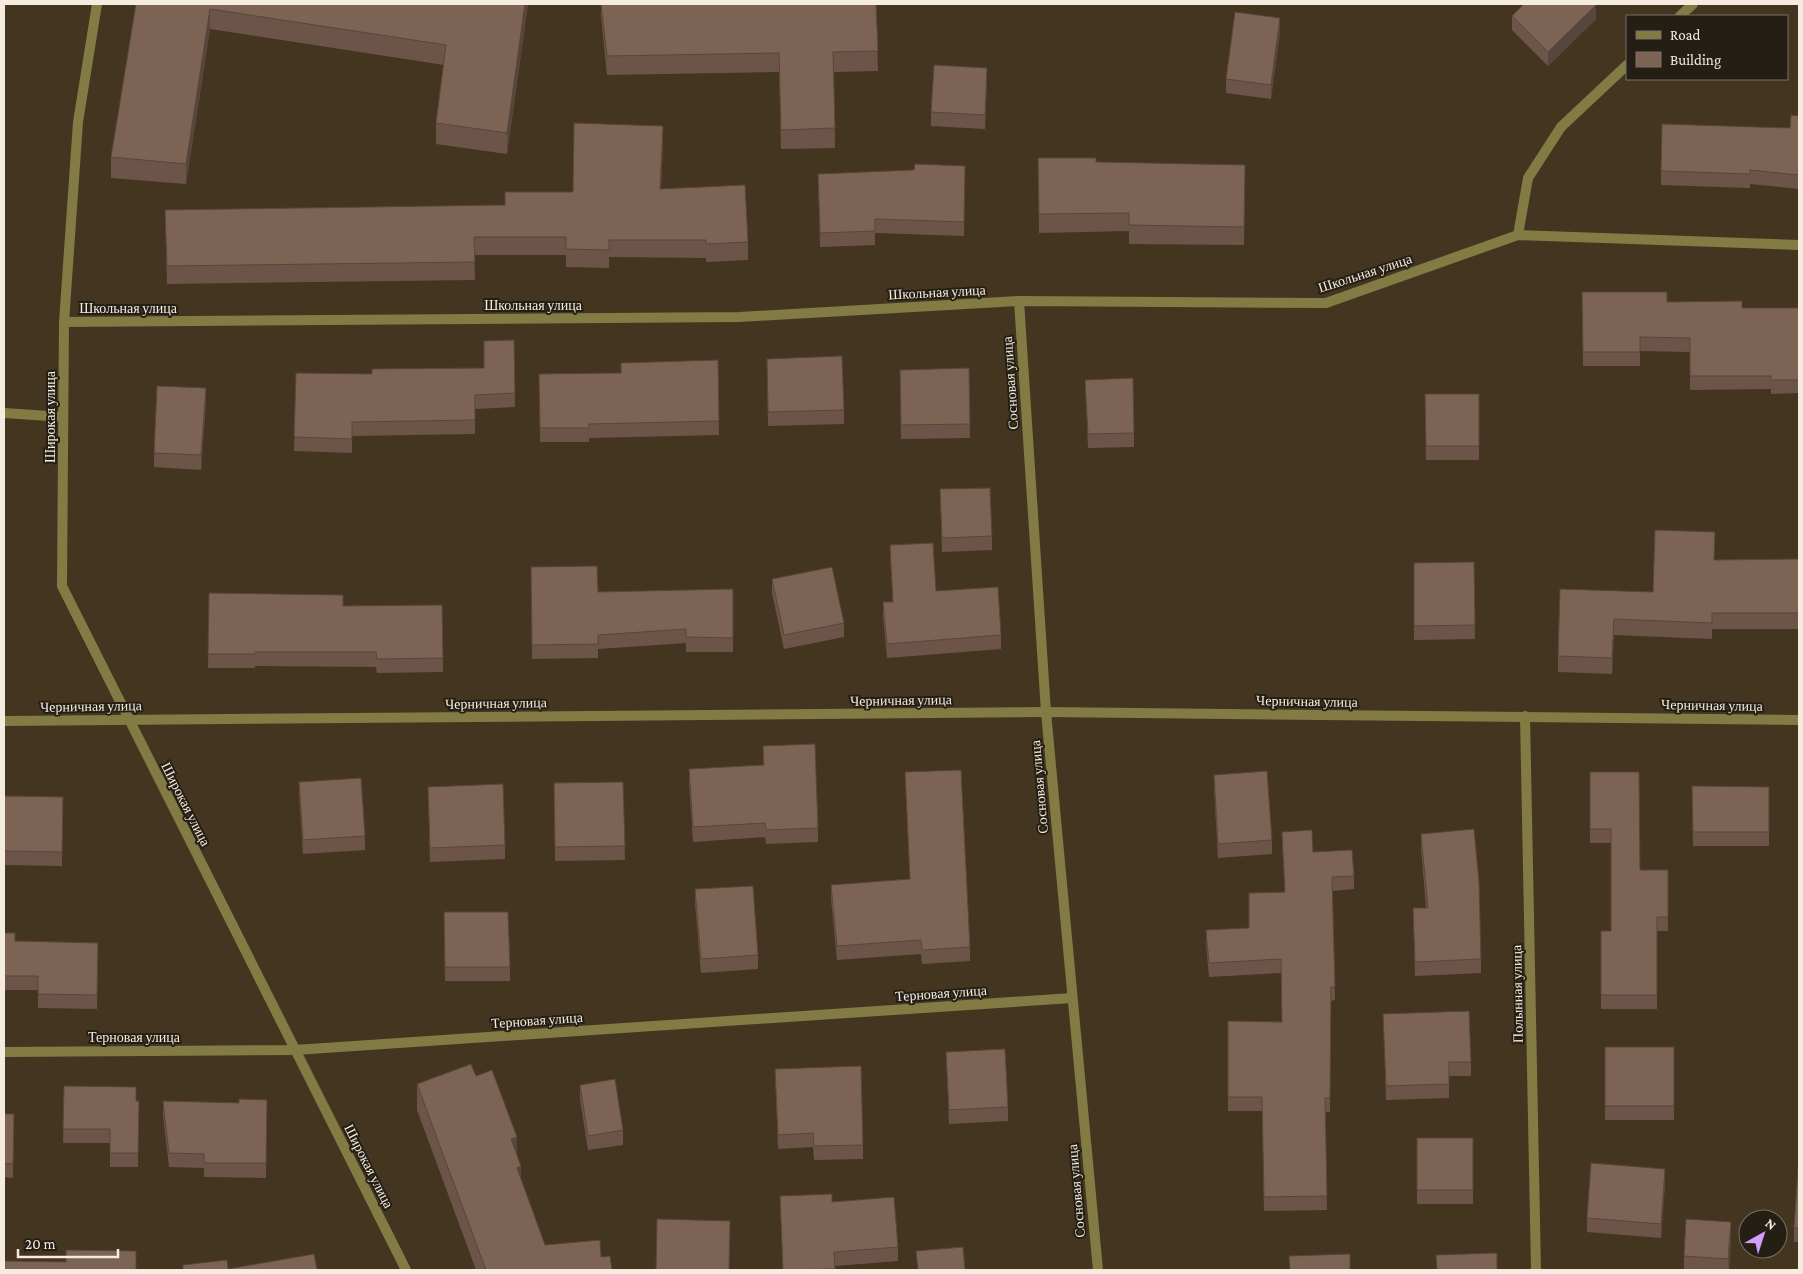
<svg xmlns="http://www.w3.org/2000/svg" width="1803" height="1274" font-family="'Crimson Pro',serif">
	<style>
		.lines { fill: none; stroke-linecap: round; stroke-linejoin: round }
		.minor { stroke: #837b44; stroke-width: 10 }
		.wall { fill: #6c5548 }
		.shaded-wall { fill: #58453b }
		.building { fill: #7d6354; stroke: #58453b }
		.labels { text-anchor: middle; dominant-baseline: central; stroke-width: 4; stroke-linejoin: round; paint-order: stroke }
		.street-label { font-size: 14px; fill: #f5ebde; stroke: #251e14 }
	</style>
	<rect width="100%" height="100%" fill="#443520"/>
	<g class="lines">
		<!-- minor -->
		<g class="minor">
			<polyline points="97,4 78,122 64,322 62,586 406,1270"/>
			<polyline points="1680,16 1693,4"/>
			<polyline points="1518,235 1528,178 1561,127 1627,65"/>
			<polyline points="1019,301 1046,712 1098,1270"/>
			<polyline points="64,322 739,317 1019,301 1326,303 1518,235 1799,245"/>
			<polyline points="4,413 63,417"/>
			<polyline points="1525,716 1536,1270"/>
			<polyline points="4,721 1046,712 1799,720"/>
			<polyline points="4,1052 295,1050 1072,998"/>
		</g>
	</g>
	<!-- wall -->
	<g class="wall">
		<polygon points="136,4 528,4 507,154 436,144 436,123 444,65 210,29 186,184 111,178 111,157"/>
		<polygon points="601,4 876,4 878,71 834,72 835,148 781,149 779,72 607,75 601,16"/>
		<polygon points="1512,16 1596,19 1548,66 1512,30"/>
		<polygon points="1280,32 1271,99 1226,93 1226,79"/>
		<polygon points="987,82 985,129 931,126 931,112"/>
		<polygon points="1799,116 1799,189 1750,184 1750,188 1661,185 1661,171 1790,128"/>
		<polygon points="663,144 661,189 748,242 748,260 706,262 706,258 609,257 609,268 566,267 566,255 474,255 475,280 167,284 165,210 505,205 573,192"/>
		<polygon points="1038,158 1096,162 1245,165 1244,245 1129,244 1129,231 1039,233"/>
		<polygon points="965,166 964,236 875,233 875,245 820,247 818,174 914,170"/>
		<polygon points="1582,292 1667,302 1742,308 1799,308 1799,393 1771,394 1771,389 1690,390 1690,352 1640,351 1640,366 1583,366"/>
		<polygon points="767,359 844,410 844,424 768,426"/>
		<polygon points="718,360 719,435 589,438 589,442 540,442 539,374 621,373"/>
		<polygon points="969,368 970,438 901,439 900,384"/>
		<polygon points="296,373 515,393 515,407 475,409 475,434 352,436 352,453 294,451"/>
		<polygon points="1085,380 1134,433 1134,447 1088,448"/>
		<polygon points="1425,394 1479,394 1479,460 1426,460"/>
		<polygon points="206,402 201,470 154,467 154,453"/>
		<polygon points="940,489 992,536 992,550 942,552"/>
		<polygon points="890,545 936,591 1001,635 1001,649 887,658 883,616 883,602 893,602 890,560"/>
		<polygon points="1799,559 1799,629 1712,629 1712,639 1614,635 1612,674 1558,672 1558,656 1653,592 1714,560"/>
		<polygon points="1474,562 1475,639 1414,640 1414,563"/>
		<polygon points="531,567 598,592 733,589 733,652 686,652 686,643 598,649 598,658 532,659"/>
		<polygon points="772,579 844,623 844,637 784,649 772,593"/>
		<polygon points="209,593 343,606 442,605 443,672 377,673 376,667 255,666 255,668 208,668"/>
		<polygon points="763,746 818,828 818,842 766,844 765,837 693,842 689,783 689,769 763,765"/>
		<polygon points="905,772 970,947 970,961 922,964 921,954 837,960 831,899 831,885 910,879"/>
		<polygon points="1590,772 1640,870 1668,870 1668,931 1657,931 1657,1009 1601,1009 1601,931 1611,931 1611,843 1590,843"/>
		<polygon points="1214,775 1272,840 1272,854 1218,858 1214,789"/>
		<polygon points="299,782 365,836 365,850 303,854 299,796"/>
		<polygon points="623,782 625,860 555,861 554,783"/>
		<polygon points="1692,786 1769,787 1769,846 1693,846"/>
		<polygon points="428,787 505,845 505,859 430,862"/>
		<polygon points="4,796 63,797 62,866 4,865"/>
		<polygon points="1282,832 1313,852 1354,876 1354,889 1332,891 1335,1000 1331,1001 1330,1112 1325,1112 1327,1210 1264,1211 1262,1111 1228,1111 1228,1021 1282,1022 1281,973 1209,977 1206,944 1206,930 1249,928 1285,892 1282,846"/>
		<polygon points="1421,834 1481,959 1481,973 1415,976 1413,908 1426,908 1421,848"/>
		<polygon points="695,889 758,955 758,969 701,973 695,903"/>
		<polygon points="444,912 510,967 510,981 445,981"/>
		<polygon points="4,933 15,941 98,943 97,1009 38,1008 38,990 4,990"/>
		<polygon points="1383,1014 1471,1062 1471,1076 1449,1076 1449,1098 1386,1100"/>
		<rect x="1605" y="1047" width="69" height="73"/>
		<polygon points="946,1052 1008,1107 1008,1121 949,1124"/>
		<polygon points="775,1069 863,1145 863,1159 814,1160 813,1147 778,1149"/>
		<polygon points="476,1076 517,1156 521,1179 545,1245 601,1257 612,1270 476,1270 417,1110 417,1084"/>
		<polygon points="580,1085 623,1130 623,1145 588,1150 580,1099"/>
		<polygon points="64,1086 139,1101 138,1167 110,1167 110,1143 63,1143"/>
		<polygon points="267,1100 266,1178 204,1177 204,1168 169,1167 163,1115 163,1101 239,1103"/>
		<polygon points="4,1114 14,1114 13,1178 4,1177"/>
		<rect x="1417" y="1138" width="56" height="66"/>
		<polygon points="1799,1169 1799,1242 1794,1242 1794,1228"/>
		<polygon points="1665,1183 1661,1238 1587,1232 1587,1218"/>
		<polygon points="780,1196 832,1202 898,1247 898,1261 835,1266 835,1270 783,1270"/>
		<polygon points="1731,1236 1729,1270 1684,1270 1684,1256"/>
	</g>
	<!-- shaded-wall -->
	<g class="shaded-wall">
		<polygon points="525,4 528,4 507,154 507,133"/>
		<polygon points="1596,5 1596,19 1548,66 1548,52"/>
		<polygon points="210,9 210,29 186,184 186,164"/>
		<polygon points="1280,18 1280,32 1271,99 1271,85"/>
		<polygon points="987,68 987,82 985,129 985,115"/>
		<polygon points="663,126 663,144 660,207 660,189"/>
		<polygon points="206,388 206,402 201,470 201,455"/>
		<polygon points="1614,619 1614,635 1612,674 1612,658"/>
		<polygon points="517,1137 517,1164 511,1139"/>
		<polygon points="521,1166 521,1193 517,1168"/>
		<polygon points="1665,1169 1665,1183 1661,1238 1661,1224"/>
		<polygon points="1731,1222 1731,1236 1728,1270 1728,1259"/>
	</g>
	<!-- building -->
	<g class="building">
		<polygon points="136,4 525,4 507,133 436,123 446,45 210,9 186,164 111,157"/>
		<polygon points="601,4 876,4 878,51 833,52 835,128 781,130 779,53 607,56"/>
		<polygon points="1524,4 1594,4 1596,5 1548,52 1512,16"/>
		<polygon points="1235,12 1280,18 1271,85 1226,79"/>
		<polygon points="934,65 987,68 985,115 931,112"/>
		<polygon points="1791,115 1799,116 1799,175 1750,170 1750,174 1661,171 1662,124 1790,128"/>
		<polygon points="574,123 663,126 660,189 745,185 748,242 706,244 706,240 609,240 609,250 566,249 566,237 474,237 475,262 167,266 165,210 505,205 505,192 573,192"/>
		<polygon points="1038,158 1096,158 1096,162 1245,165 1244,227 1129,225 1129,213 1039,214"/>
		<polygon points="915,164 965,166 964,222 875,219 875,231 820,233 818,174 914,170"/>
		<polygon points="1582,292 1667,292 1667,302 1742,301 1742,308 1799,308 1799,380 1771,380 1771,376 1690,376 1690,338 1640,337 1640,352 1583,352"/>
		<polygon points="514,340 515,393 475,395 475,420 352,422 352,439 294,437 296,373 372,374 372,369 484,368 484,341"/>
		<polygon points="842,356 844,410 768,412 767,359"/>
		<polygon points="718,360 719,421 589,424 589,428 540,428 539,374 621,373 621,363"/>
		<polygon points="969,368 970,424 901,425 900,370"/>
		<polygon points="1133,378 1134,433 1088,434 1085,380"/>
		<polygon points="157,386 206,388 201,455 154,453"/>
		<polygon points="1425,394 1479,394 1479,446 1426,446"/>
		<polygon points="990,488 992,536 942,538 940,489"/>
		<polygon points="1655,530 1715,532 1714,560 1799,559 1799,613 1712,613 1712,623 1614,619 1612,658 1558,656 1560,589 1653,592"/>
		<polygon points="933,543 936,591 998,587 1001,635 887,644 883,602 893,602 890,545"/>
		<polygon points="1474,562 1475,625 1414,626 1414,563"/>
		<polygon points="597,566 598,592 733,589 733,638 686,637 686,629 598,635 598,644 532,645 531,567"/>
		<polygon points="832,567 844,623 784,635 772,579"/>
		<polygon points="209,593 343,595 343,606 442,605 443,658 377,659 376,652 255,652 255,654 208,654"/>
		<polygon points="815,744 818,828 766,830 765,823 693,827 689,769 764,765 763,746"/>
		<polygon points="961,770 970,947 922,950 921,940 837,946 831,885 910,879 905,772"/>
		<polygon points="1267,771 1272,840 1218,844 1214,775"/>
		<polygon points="1590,772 1639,772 1640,870 1668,870 1668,917 1657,917 1657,995 1601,995 1601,931 1611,931 1611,829 1590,829"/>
		<polygon points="361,778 365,836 303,840 299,782"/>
		<polygon points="623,782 625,846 555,847 554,783"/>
		<polygon points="503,784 505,845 430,848 428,787"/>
		<polygon points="1692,786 1769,787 1769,832 1693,832"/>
		<polygon points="4,796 63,797 62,852 4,851"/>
		<polygon points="1474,829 1479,882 1481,959 1415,962 1413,908 1428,908 1421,834"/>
		<polygon points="1312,830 1313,852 1352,850 1354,876 1332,877 1335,987 1331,987 1330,1098 1325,1098 1327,1196 1264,1197 1262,1097 1228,1097 1228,1021 1282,1022 1281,959 1209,963 1206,930 1249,928 1249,893 1285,892 1282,832"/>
		<polygon points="753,886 758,955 701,959 695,889"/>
		<polygon points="444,912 508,912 510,967 445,967"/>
		<polygon points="4,933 15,933 15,941 98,943 97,995 38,994 38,976 4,976"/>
		<polygon points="1469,1011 1471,1062 1449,1062 1449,1084 1386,1086 1383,1014"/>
		<rect x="1605" y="1047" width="69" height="59"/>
		<polygon points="1005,1049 1008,1107 949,1110 946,1052"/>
		<polygon points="471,1064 476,1076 492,1070 517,1137 511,1139 521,1166 517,1168 545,1245 600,1240 601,1257 610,1256 612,1270 486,1270 417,1084"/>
		<polygon points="861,1066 863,1145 814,1146 813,1133 778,1135 775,1069"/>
		<polygon points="615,1079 623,1130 588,1136 580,1085"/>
		<polygon points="64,1086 136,1087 136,1101 139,1101 138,1153 110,1153 110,1129 63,1129"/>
		<polygon points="239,1099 267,1100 266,1163 204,1163 204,1154 169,1153 163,1101 239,1103"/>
		<polygon points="4,1114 14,1114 13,1164 4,1163"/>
		<rect x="1417" y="1138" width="56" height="52"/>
		<polygon points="1591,1163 1665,1169 1661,1224 1587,1218"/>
		<polygon points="1798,1169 1799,1169 1799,1228 1794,1228"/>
		<polygon points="832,1194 832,1202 894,1197 898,1247 834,1252 835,1269 783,1270 780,1196"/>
		<polygon points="657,1219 730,1221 729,1270 656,1270"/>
		<polygon points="1686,1219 1731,1222 1728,1259 1684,1256"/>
		<polygon points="963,1247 965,1270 918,1270 916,1251"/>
		<polygon points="66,1250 136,1251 136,1270 4,1270 4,1261 66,1262"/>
		<polygon points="1497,1253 1497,1270 1437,1270 1436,1255"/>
		<polygon points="314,1254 317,1270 183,1270 183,1265 227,1260 228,1269"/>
		<polygon points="1350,1254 1350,1270 1290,1270 1289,1256"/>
	</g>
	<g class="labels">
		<!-- street labels -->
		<g class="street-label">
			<text transform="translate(1365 273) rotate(-18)">Школьная улица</text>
			<text transform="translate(937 292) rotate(-3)">Школьная улица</text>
			<text x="533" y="305">Школьная улица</text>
			<text x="128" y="308">Школьная улица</text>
			<text transform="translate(1010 383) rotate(-94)">Сосновая улица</text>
			<text transform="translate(50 417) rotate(-90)">Широкая улица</text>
			<text transform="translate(901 700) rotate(-1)">Черничная улица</text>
			<text transform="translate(1307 701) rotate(1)">Черничная улица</text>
			<text transform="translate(496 703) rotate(-1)">Черничная улица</text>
			<text transform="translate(1712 705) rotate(1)">Черничная улица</text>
			<text transform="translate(91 706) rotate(-1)">Черничная улица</text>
			<text transform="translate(1039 787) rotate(-95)">Сосновая улица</text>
			<text transform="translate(186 804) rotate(63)">Широкая улица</text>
			<text transform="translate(941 993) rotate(-4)">Терновая улица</text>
			<text transform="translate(1517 994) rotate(-91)">Полынная улица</text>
			<text transform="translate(537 1020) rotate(-4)">Терновая улица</text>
			<text x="134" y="1037">Терновая улица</text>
			<text transform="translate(369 1166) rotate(63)">Широкая улица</text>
			<text transform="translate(1076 1191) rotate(-95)">Сосновая улица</text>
		</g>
	</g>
	<!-- border -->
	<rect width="1803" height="1274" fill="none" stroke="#f5ebde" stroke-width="10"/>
	<!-- legend -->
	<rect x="1626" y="15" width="162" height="65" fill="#251e14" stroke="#787065"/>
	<rect x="1636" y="31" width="25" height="8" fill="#837b44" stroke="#787065"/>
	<text x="1670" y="40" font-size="15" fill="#f5ebde">Road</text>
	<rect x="1636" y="52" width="25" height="15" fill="#7d6354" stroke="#787065"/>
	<text x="1670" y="65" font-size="15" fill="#f5ebde">Building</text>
	<!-- north arrow -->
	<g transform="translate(1763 1234) rotate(39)"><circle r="24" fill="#251e14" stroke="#787065"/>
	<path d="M0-4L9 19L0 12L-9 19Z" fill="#d49cfb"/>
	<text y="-8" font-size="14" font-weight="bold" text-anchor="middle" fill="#f5ebde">N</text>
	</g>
	<!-- scale -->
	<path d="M18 1249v8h100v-8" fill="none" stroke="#f5ebde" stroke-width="2.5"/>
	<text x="25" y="1249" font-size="15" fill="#f5ebde" stroke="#251e14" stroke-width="4" paint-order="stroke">20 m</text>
</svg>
